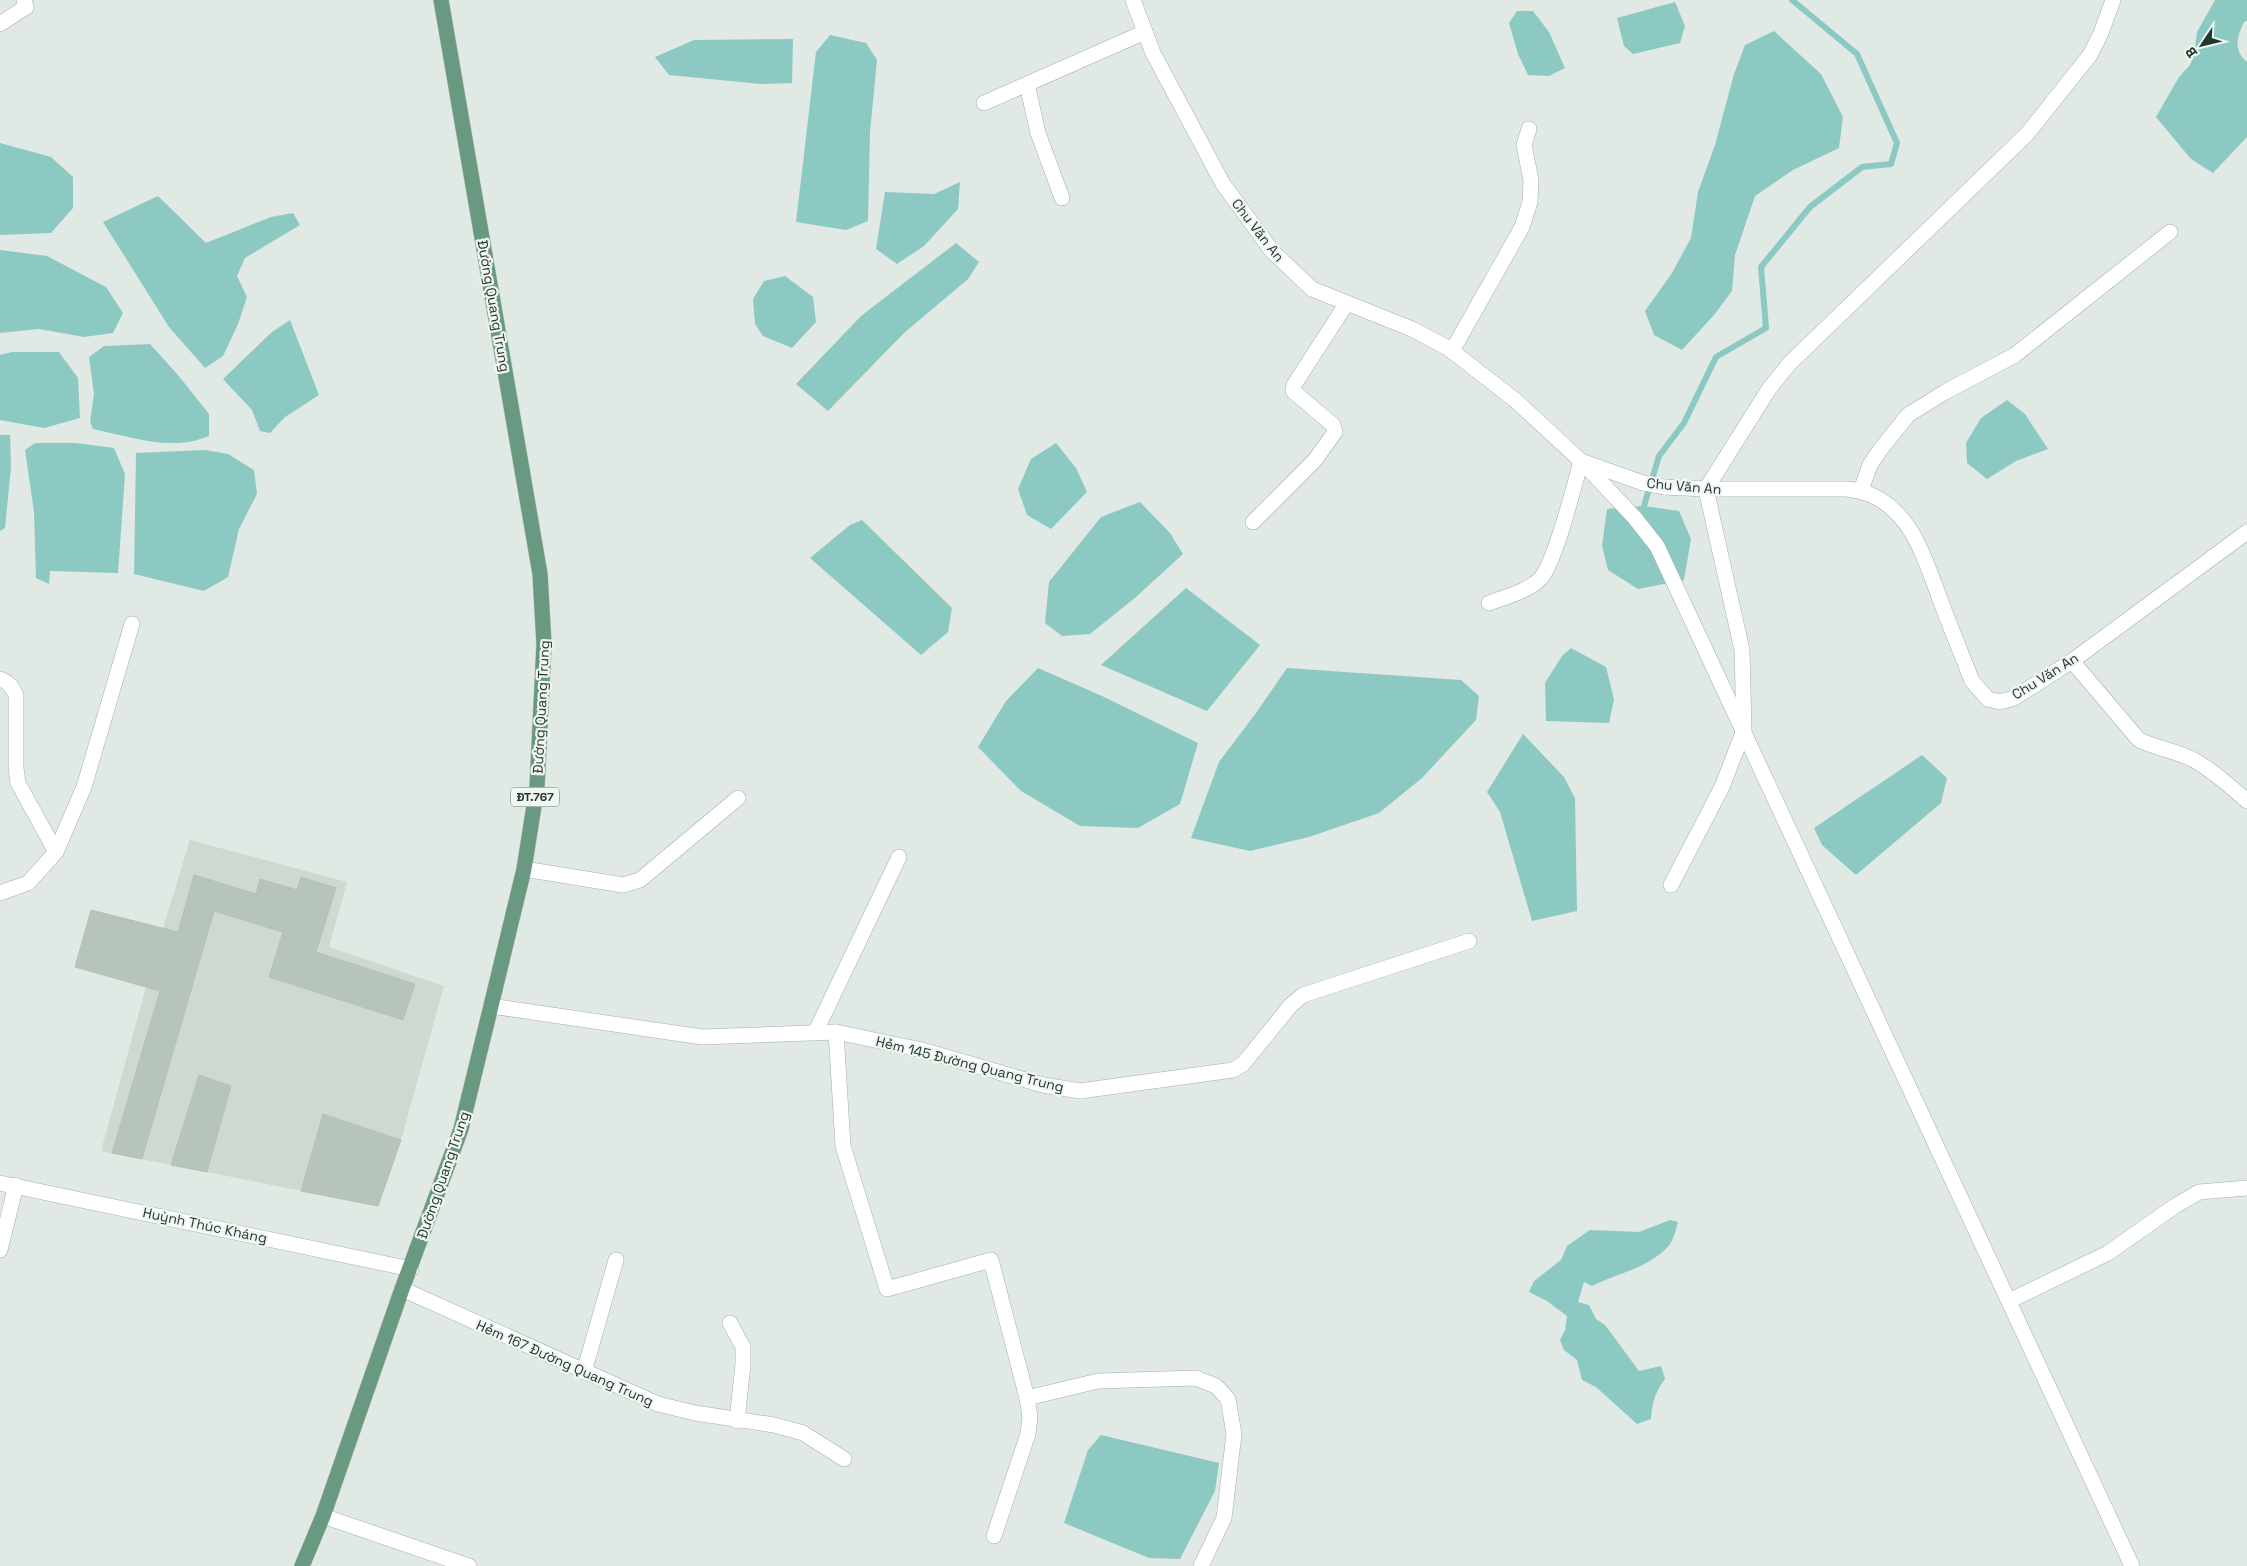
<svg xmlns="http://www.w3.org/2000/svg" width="2247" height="1566" font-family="'Space Grotesk',sans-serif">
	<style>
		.built { fill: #ced9d1 }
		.water { fill: #8dc9c3 }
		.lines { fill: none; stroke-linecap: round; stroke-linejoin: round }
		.stream { stroke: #8dc9c3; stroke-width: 6 }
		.building { fill: #b6c4bb; stroke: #b3c2b8 }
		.street-casing { stroke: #a3b0a8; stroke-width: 16 }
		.secondary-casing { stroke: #a0b4a8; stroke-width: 16 }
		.primary-casing { stroke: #bdc3c0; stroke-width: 16 }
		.street { stroke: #fff; stroke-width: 15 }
		.secondary { stroke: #fff; stroke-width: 15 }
		.primary { stroke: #699a81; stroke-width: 15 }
		.labels { text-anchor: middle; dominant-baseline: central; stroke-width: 4.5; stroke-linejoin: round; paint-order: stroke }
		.shield { fill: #f0f6f1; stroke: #607167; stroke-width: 1 }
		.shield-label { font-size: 12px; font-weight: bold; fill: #22382c }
		.street-label { font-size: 14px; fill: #22382c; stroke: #f0f6f1 }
	</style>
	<rect width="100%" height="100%" fill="#e0e9e3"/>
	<!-- built -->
	<polygon class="built" points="190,840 347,882 329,947 444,986 401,1140 378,1206 101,1151 146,987 75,967 91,910 163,928"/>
	<!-- water -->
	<g class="water">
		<path d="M2215 0H2247V21L2244 22C2237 37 2233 50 2247 62V137L2213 173 2191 159 2156 117 2179 77 2190 65 2194 55 2197 32Z"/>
		<polygon points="1675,2 1685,26 1680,43 1633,54 1624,46 1617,18"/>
		<polygon points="1517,11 1533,11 1549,32 1565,68 1549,76 1528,75 1518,54 1509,23"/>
		<polygon points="1774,31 1821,74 1843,117 1839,148 1793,170 1755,196 1735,255 1732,291 1714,315 1682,350 1654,335 1645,311 1672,273 1691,238 1698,192 1715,145 1734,74 1745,45"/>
		<polygon points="830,35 866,43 877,60 870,132 868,221 846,230 796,222 816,52"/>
		<polygon points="793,39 792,83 761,84 669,75 655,57 694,40"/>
		<polygon points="0,143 51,157 73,177 73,208 51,233 0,235"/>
		<polygon points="960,182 958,209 924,246 897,264 876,249 885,192 934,194"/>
		<polygon points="158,196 206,243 271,217 293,213 300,225 245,258 237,276 247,297 238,324 223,356 205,368 169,327 103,222"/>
		<polygon points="956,243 979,262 968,279 904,333 828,411 796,384 861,316"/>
		<polygon points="0,250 47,256 106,287 123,313 113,333 84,337 39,329 0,333"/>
		<polygon points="785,276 813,297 816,322 792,348 763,336 755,324 753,299 764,281"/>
		<polygon points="290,320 319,395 285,417 270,433 260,431 252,410 223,379 272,332"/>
		<path d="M150 344 178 375 209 414V436C171 452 132 437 93 429L90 422 94 394 89 357 104 346Z"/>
		<polygon points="12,352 59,352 78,378 80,418 44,428 0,420 0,355"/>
		<polygon points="2007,400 2025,414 2048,449 2016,461 1987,479 1967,463 1966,443 1981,418"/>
		<polygon points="0,435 10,435 11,467 5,528 0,531"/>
		<polygon points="35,443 76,443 114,448 125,474 118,573 50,571 49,584 36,578 34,512 25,450"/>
		<polygon points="1056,443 1076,468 1087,492 1051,529 1027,515 1018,489 1031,459"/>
		<polygon points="205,450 228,454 254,470 257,494 239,529 228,577 204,591 134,574 136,453"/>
		<polygon points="1140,502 1170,533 1183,554 1136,597 1090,634 1062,636 1045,623 1049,582 1101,517"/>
		<polygon points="1644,506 1679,511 1691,539 1684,580 1638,589 1608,570 1602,546 1607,509"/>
		<polygon points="862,520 952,608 948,632 921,655 810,558 850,525"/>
		<polygon points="1186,588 1260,645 1207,711 1101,665"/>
		<polygon points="1571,648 1606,667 1614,699 1609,723 1546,721 1545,683 1562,656"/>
		<polygon points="1038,668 1102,696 1198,743 1180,804 1138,828 1080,826 1021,791 978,747 1006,701"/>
		<polygon points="1287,668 1461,680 1479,696 1476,720 1422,778 1379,813 1309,837 1250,851 1191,838 1219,762 1256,713"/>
		<polygon points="1523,734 1564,777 1575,798 1577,911 1532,921 1500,812 1487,792"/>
		<polygon points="1922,755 1947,778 1941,803 1856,875 1822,845 1814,828"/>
		<path d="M1670 1220 1678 1222C1676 1229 1674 1238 1670 1244 1651 1268 1617 1273 1592 1286L1584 1282 1578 1302 1589 1305 1596 1319 1605 1325 1639 1371 1661 1366 1665 1379C1655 1392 1652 1403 1651 1419L1637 1424 1596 1387 1582 1380 1577 1360 1564 1350 1560 1340 1565 1330 1567 1316 1547 1301 1529 1292 1534 1281 1561 1260 1567 1246 1590 1230 1639 1232Z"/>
		<polygon points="1101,1435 1219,1463 1215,1491 1180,1559 1149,1558 1064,1523 1088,1450"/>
	</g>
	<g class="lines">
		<!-- stream -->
		<polyline class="stream" points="1644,506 1659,456 1684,423 1716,357 1766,328 1761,267 1810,207 1862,167 1891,164 1897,143 1857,54 1792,0"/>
	</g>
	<!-- building -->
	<g class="building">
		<polygon points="194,875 256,894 260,879 297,890 301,877 336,888 316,952 415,984 403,1020 269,977 283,932 214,911 142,1159 112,1153 160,991 75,967 91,910 178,932"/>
		<polygon points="199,1075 231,1086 207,1172 171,1165"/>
		<polygon points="323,1114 401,1140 378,1206 301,1191"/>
	</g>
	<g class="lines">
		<!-- street casing -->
		<g class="street-casing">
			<g id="street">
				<polyline points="1133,0 1153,53 1223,184 1272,251 1312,289 1412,329 1448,348 1515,400 1581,461 1643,483"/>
				<polyline points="0,24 26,7 24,0"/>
				<polyline points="1027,84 1038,133 1062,198"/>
				<polyline points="984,103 1145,32"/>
				<polyline points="1452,351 1522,227 1530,202 1531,180 1524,145 1529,129"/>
				<path d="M1664 487 1706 489H1846C1907 494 1923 554 1941 602 1951 629 1962 655 1972 681L1988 699 2000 702 2014 698 2072 661 2247 532"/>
				<polyline points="1861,490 1870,465 1880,450 1908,415 1945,392 2015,355 2170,232"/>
				<polyline points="1253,522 1315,460 1335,432 1333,425 1293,391 1294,385 1347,303"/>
				<path d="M1489 603C1505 597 1529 591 1541 578 1556 560 1574 486 1581 461L1634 517 1657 546 2132 1566"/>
				<path d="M2072 661 2139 740C2156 748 2177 751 2194 760 2213 771 2230 786 2247 801"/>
				<path d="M0 679C9 682 12 687 16 695V768L18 783 56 852"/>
				<polyline points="524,869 623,885 640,880 738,798"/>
				<polyline points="1671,885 1722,787 1744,730 1742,650 1706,489 1769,389 1789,364 2027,134 2090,55 2101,33 2113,0"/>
				<polyline points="0,893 28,883 56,852 84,787 132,624"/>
				<polyline points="491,1006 702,1037 836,1032 922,1050 1043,1085 1080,1091 1233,1070 1243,1064 1291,1005 1303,995 1469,941"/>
				<polyline points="836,1032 843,1146 887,1289 991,1260 1027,1398 1030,1417 1028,1434 994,1536"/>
				<polyline points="815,1033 899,857"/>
				<polyline points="0,1250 16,1185"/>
				<polyline points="402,1289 658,1404 695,1413 774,1425 803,1433 844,1459"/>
				<polyline points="2009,1301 2108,1253 2175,1206 2199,1192 2247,1188"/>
				<polyline points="730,1323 743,1347 743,1364 737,1421"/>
				<polyline points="584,1372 616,1260"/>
				<polyline points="1027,1398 1098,1381 1196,1378 1216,1386 1228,1399 1234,1434 1224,1518 1201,1566"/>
				<polyline points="323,1516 469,1566"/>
			</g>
		</g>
		<!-- secondary casing -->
		<g class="secondary-casing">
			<g id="secondary">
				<polyline points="1643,483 1664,487"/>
				<polyline points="0,1183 411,1269"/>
			</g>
		</g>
		<!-- primary casing -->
		<g class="primary-casing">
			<polyline id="primary" points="302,1566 323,1516 402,1289 461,1129 491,1006 524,869 537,787 544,644 540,574 441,0"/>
		</g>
		<!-- street -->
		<use href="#street" class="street"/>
		<!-- secondary -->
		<use href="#secondary" class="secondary"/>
		<!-- primary -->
		<use href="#primary" class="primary"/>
	</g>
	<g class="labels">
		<!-- shield labels -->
		<rect class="shield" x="511" y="787.5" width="48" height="19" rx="4"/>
		<g class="shield-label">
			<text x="535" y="797">ĐT.767</text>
		</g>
		<!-- street labels -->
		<g class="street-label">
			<text transform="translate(1258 230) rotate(52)">Chu Văn An</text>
			<text transform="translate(494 306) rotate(80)">Đường Quang Trung</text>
			<text transform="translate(1684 486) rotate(5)">Chu Văn An</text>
			<text transform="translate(2045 676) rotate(-32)">Chu Văn An</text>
			<text transform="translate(541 707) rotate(-87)">Đường Quang Trung</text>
			<text transform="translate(970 1064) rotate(14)">Hẻm 145 Đường Quang Trung</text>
			<text transform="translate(443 1175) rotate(-71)">Đường Quang Trung</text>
			<text transform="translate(205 1225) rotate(12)">Huỳnh Thúc Kháng</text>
			<text transform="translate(565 1363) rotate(24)">Hẻm 167 Đường Quang Trung</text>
		</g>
	</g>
	<!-- north arrow -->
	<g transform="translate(2202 45) rotate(235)" stroke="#f0f6f1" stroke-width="4" paint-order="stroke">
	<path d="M0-4L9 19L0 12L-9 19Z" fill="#22382c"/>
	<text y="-8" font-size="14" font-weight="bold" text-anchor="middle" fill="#22382c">B</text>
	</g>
</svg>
